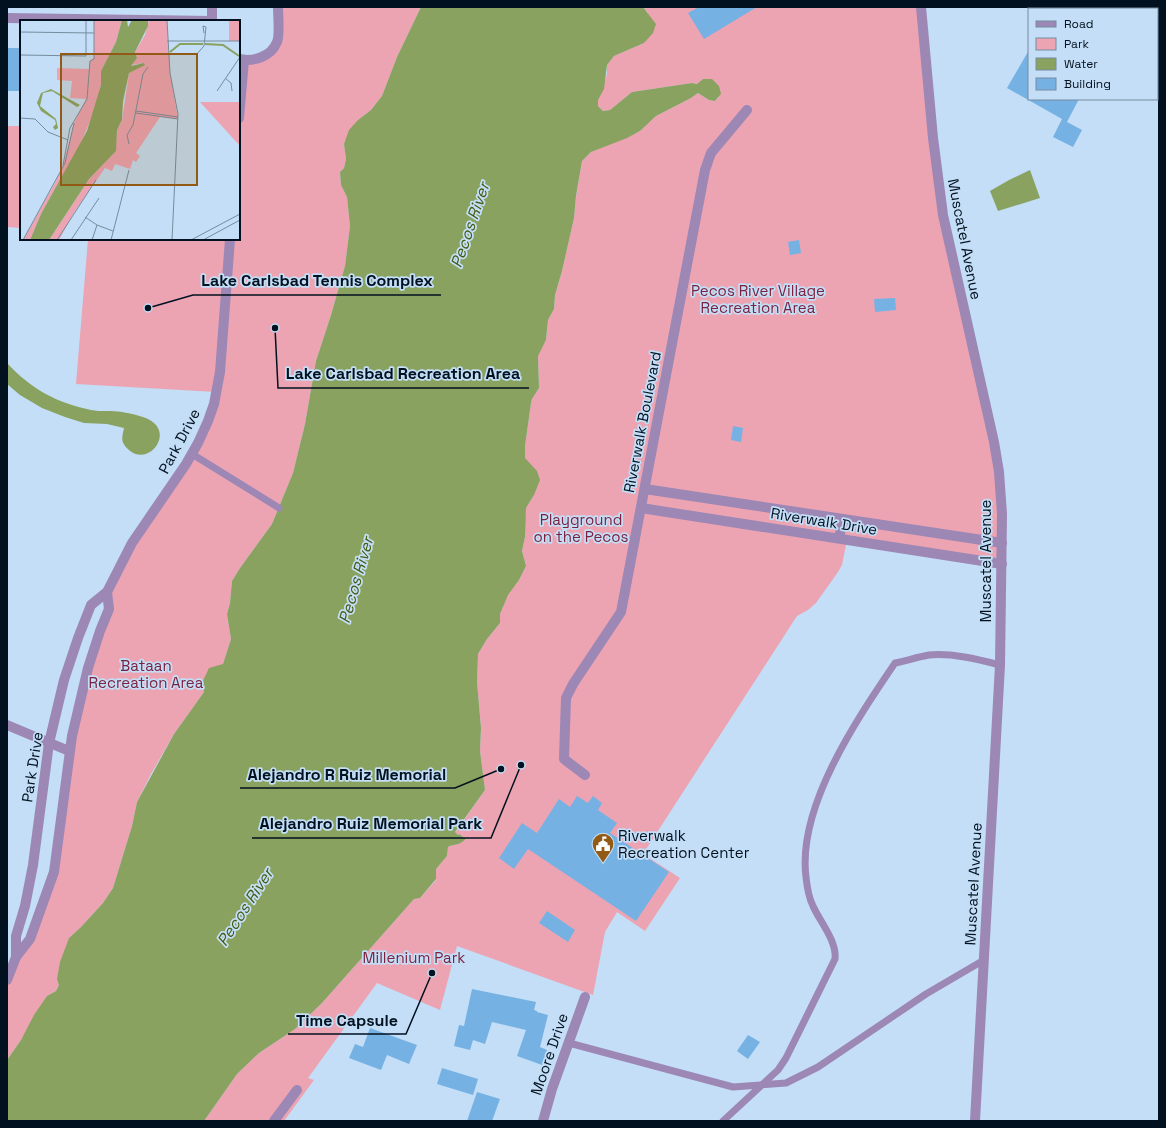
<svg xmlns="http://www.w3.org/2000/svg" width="1166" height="1128" font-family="'Space Grotesk',sans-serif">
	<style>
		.green { fill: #eca4b3 }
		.water { fill: #89a25f }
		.building { fill: #76b1e4 }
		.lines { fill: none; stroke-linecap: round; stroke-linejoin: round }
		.service { stroke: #9c87b5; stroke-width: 7 }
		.minor { stroke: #9c87b5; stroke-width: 10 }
		.labels { text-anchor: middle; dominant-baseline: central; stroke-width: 3.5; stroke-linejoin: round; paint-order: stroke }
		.street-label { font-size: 15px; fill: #02111f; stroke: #c3def6 }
		.park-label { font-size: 15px; fill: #7c223f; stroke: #c3def6 }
		.poi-label { font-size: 15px; fill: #02111f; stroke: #c3def6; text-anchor: start }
		.water-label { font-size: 16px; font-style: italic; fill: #455b11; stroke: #c3def6 }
		.inset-river { fill: none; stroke: #89a25f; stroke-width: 2 }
		.inset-road { fill: none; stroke: #768ca0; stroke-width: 1 }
		.view { fill: #935a15; fill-opacity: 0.15; stroke: #935a15; stroke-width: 2 }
		.inset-edge { fill: none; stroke: #02111f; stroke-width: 2 }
		.leader { fill: none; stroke: #02111f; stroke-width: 1.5 }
		.callout-dot { fill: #02111f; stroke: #c3def6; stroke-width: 1.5 }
		.callout-label { font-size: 16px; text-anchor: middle; font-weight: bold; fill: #02111f; stroke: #c3def6; stroke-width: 3.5; stroke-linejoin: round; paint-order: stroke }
	</style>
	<rect width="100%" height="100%" fill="#c3def6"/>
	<!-- green -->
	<g class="green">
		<polygon points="278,7 421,7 397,57 382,96 371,110 358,120 344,144 346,159 344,168 340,172 341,185 347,197 350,226 345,266 331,315 316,361 305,424 293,473 272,524 240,568 232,581 230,603 227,614 231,639 223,664 204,692 174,734 151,774 137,802 132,826 113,888 103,903 81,927 69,938 59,985 56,991 47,996 21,1040 7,1060 7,980 30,939 54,872 69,751 109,609 107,592 186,464 216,392 76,384 88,239 239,239 239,118 244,60 273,49"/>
		<path d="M643 7H921L936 165 994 442 1002 564 847 540 842 565 838 572 816 603 808 610 797 616 643 854 680 878 645 931 617 912 605 932 593 995 457 946 440 1010 377 983 308 1078 314 1080 284 1121H204L237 1074 259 1053 295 1029 322 1003 414 899 420 898 436 880V869L447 856 448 847C456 843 457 847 466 839L459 834 458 835 455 833 485 790 480 751 481 728 477 682 478 654 487 639 500 623V614L508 594 519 580 526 566 522 551 525 537V520L526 508 534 495 525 458V446L531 403 532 399 539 388 538 355 546 340 548 320 554 309 555 295 562 271 574 218 576 197 582 161 591 152 640 131 656 116 691 98 698 93 709 100 715 101 719 97 703 79 697 84 692 83 632 92 610 110 603 111 598 106 597 99 600 96 607 74V65L614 56 644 43 648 13Z"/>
		<polygon points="7,126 21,126 21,228 7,227"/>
	</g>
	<!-- water -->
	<g class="water">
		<path d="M421 7H643L656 24 653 33 644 43 614 56 607 65 604 89 598 100V106L603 111 610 110 632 92 692 83 697 84 703 79H712L719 86 721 94 715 101 709 100 698 93 691 98 656 116 640 131 627 138 591 152 582 161 576 196 574 218 562 271 555 295 554 309 548 320 546 340 538 356 539 388 532 399 531 403 525 446V458L537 471 540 480 534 495 526 508 525 537 522 551 526 566 519 580 508 595 500 614V623L487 639 478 654 477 682 481 728 480 751 485 790 455 832 458 835 459 834 466 839C457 847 456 843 448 847L447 856 436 869V879L420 898 414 899 322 1003 295 1029 259 1053 237 1074 204 1121H7V1060L21 1040 34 1015 47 996 56 991 59 985 57 979 60 962 69 938 81 927 103 903 113 888 132 826 137 802 174 734 204 692 202 683 209 668 223 664 231 639 227 614 230 603 232 581 240 568 272 524 293 473 305 424 316 361 331 315 345 266 350 226 347 197 341 185 340 172 344 168 346 159 344 144 349 130 358 120 371 110 382 96 397 57Z"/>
		<polygon points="1030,170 1040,198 998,211 990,191 1009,180"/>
		<path d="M7 363C31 389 57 403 91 410 101 412 112 410 122 412 132 414 146 416 154 423 171 438 147 466 129 450 120 442 122 438 124 428L107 424 84 423 65 417 42 408 20 395 7 384Z"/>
	</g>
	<!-- building -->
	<g class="building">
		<polygon points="699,7 757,7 704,39 688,13"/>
		<rect x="7" y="48" width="14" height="43"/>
		<polygon points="1029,50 1029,99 1079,99 1067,122 1082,130 1073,147 1053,137 1062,119 1007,88"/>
		<polygon points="799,240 801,253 790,255 788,242"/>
		<polygon points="895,298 896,310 875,312 874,299"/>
		<polygon points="733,426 743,428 741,442 731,440"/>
		<polygon points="577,796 588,803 593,796 602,803 598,810 617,823 610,833 669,872 636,921 528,849 514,869 499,858 522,823 537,833 559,799 570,807"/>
		<polygon points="547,911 575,930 568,942 539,923"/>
		<polygon points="472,989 536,1002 534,1010 537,1011 537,1012 548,1015 540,1047 547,1050 542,1065 517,1056 526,1030 492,1022 485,1044 473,1040 470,1050 454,1046 459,1025 464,1026"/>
		<polygon points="370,1028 417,1045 409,1064 387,1055 381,1070 349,1058 355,1044 363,1047"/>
		<polygon points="748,1035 760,1042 748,1059 737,1051"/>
		<polygon points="442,1068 478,1079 473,1095 437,1084"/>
		<polygon points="477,1092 500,1099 492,1121 467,1121"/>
	</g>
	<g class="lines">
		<!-- service -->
		<g class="service">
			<polyline points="192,454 279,508"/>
			<polyline points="569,1043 733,1087 786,1083 818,1067 926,994 984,960"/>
			<path d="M723 1121 778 1070 786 1058 835 959C837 941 820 922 813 906 809 898 807 887 806 877 797 807 857 719 895 663 906 661 917 657 929 655 952 653 977 659 1000 665"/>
		</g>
		<!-- minor -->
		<g class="minor">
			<polyline points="921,7 933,138 943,215 994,442 999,472 1002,514 1000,665 975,1121"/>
			<polyline points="1157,9 1159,7"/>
			<polyline points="7,18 212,21"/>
			<polyline points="212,21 212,7"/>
			<path d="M239 59C253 62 271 57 277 42 280 36 278 15 278 7"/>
			<polyline points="239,118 244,60"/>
			<polyline points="645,489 1002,543"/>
			<polyline points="641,508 1002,564"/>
			<polyline points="839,538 843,519"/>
			<polyline points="7,725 69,751"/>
			<polyline points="585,775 564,759 566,698 573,684 621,612 705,170 711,153 747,110"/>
			<polyline points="16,957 16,936 25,906 33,865 49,743 64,680 78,638 91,605 107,592 132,543 186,464 198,443 208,421 214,404 220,372 230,239"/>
			<polyline points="7,980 16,957 30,939 54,872 72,736 88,668 100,631 109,609 107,592"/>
			<polyline points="274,1121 297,1090"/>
			<polyline points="543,1121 552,1089 585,997"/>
		</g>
	</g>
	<!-- icons -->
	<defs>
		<g id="civic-pin" transform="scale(1.15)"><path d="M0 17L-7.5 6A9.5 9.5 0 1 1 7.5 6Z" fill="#935a15" stroke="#c3def6"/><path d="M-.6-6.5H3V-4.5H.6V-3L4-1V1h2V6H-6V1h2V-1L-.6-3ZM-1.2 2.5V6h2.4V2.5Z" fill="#fff"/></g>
	</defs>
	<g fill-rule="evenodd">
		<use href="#civic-pin" x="603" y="844"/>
	</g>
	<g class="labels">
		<!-- street labels -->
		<g class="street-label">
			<text transform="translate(965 239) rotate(79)">Muscatel Avenue</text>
			<text transform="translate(642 422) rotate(-79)">Riverwalk Boulevard</text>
			<text transform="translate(179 441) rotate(-62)">Park Drive</text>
			<text transform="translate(824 521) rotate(9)">Riverwalk Drive</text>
			<text transform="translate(985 561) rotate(-90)">Muscatel Avenue</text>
			<text transform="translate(32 767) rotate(-81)">Park Drive</text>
			<text transform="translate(973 884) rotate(-87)">Muscatel Avenue</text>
			<text transform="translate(549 1054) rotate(-71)">Moore Drive</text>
		</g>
		<!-- park labels -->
		<g class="park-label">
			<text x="758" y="290">Pecos River Village<tspan x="758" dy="17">Recreation Area</tspan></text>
			<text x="581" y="519">Playground<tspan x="581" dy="17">on the Pecos</tspan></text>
			<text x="146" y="665">Bataan<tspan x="146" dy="17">Recreation Area</tspan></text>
			<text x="414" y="957">Millenium Park</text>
		</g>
		<!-- poi labels -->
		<g class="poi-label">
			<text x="618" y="835">Riverwalk<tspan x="618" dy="17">Recreation Center</tspan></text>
		</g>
		<!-- water labels -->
		<g class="water-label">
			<text transform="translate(470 225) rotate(-71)">Pecos River</text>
			<text transform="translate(356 580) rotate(-74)">Pecos River</text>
			<text transform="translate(245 907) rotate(-57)">Pecos River</text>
		</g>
	</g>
	<!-- overview -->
	<g transform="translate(20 20)">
		<rect width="220" height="220" fill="#c3def6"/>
		<path d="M74 0H102L96 22 81 51V65L75 89 55 137 21 194 10 220H3L36 161 43 145 54 103 66 79 50 78 52 61 37 60V48L69 49 70 41 74 39ZM129 0H147L150 53 158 99 140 97 116 133 120 136 116 142 113 140 110 149 95 144 92 151 85 148 55 191 39 220H29L69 159 95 132 97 110 102 101 109 53 124 43 111 45 117 38 115 32 125 15ZM209 0H220V21H209ZM180 82H220V126Z" fill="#eca4b3"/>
		<path d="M102 0H107L108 7 112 0H128V6L115 32 117 38 111 46 124 43 125 45 109 53 103 81 102 100 97 110 96 131 69 159 29 220H10L21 194 67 111 81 65V51L96 22ZM31 69 60 85 57 87 32 71 23 73 20 86 36 99 38 108 35 110 33 107 36 104 35 100 21 91 17 83 21 73Z" fill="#89a25f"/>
		<path class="inset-river" d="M185 24 203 25 219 36M150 32 160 24H183"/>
		<path class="inset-road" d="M66 0V36M147 0 150 53 158 94 152 220M0 12 74 13M147 21H220M0 35 66 36M176 35 184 26 186 7 183 6 184 13M205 58 211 63 212 71M197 71 220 37M116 91 158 97M116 93 158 99M0 98 15 99 28 112 48 120M109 124 107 115 113 105 123 54 128 47M43 145 50 108 67 79 70 41 74 39V0M65 197 77 205 93 211M3 220 45 143 54 103M37 220 76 160M51 220 79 178M72 220 77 205M91 220 109 150M171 220 220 194M183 220 220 200"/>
		<path class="view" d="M41 34H177V165H41Z"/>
		<rect width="220" height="220" class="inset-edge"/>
	</g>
	<!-- callouts -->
	<path class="leader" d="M148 308L193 295H441M275 328L278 388H529M501 769L455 788H240M521 765L491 838H252M432 973L406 1034H288"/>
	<g class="callout-dot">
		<circle cx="148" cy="308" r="4"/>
		<circle cx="275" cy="328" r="4"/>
		<circle cx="501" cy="769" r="4"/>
		<circle cx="521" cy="765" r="4"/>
		<circle cx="432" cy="973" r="4"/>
	</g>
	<g class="callout-label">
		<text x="317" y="286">Lake Carlsbad Tennis Complex</text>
		<text x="403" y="379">Lake Carlsbad Recreation Area</text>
		<text x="347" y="780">Alejandro R Ruiz Memorial</text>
		<text x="371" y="829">Alejandro Ruiz Memorial Park</text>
		<text x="347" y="1026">Time Capsule</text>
	</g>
	<!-- border -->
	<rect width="1166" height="1128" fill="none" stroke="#02111f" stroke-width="16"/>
	<!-- legend -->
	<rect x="1028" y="8" width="130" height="92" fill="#c3def6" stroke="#768ca0"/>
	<rect x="1036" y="21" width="20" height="6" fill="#9c87b5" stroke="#768ca0"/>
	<text x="1064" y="28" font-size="12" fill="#02111f">Road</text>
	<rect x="1036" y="38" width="20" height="12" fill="#eca4b3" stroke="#768ca0"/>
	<text x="1064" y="48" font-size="12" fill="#02111f">Park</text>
	<rect x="1036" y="58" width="20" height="12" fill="#89a25f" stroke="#768ca0"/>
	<text x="1064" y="68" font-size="12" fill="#02111f">Water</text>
	<rect x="1036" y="78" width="20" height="12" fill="#76b1e4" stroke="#768ca0"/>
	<text x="1064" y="88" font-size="12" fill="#02111f">Building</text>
</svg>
